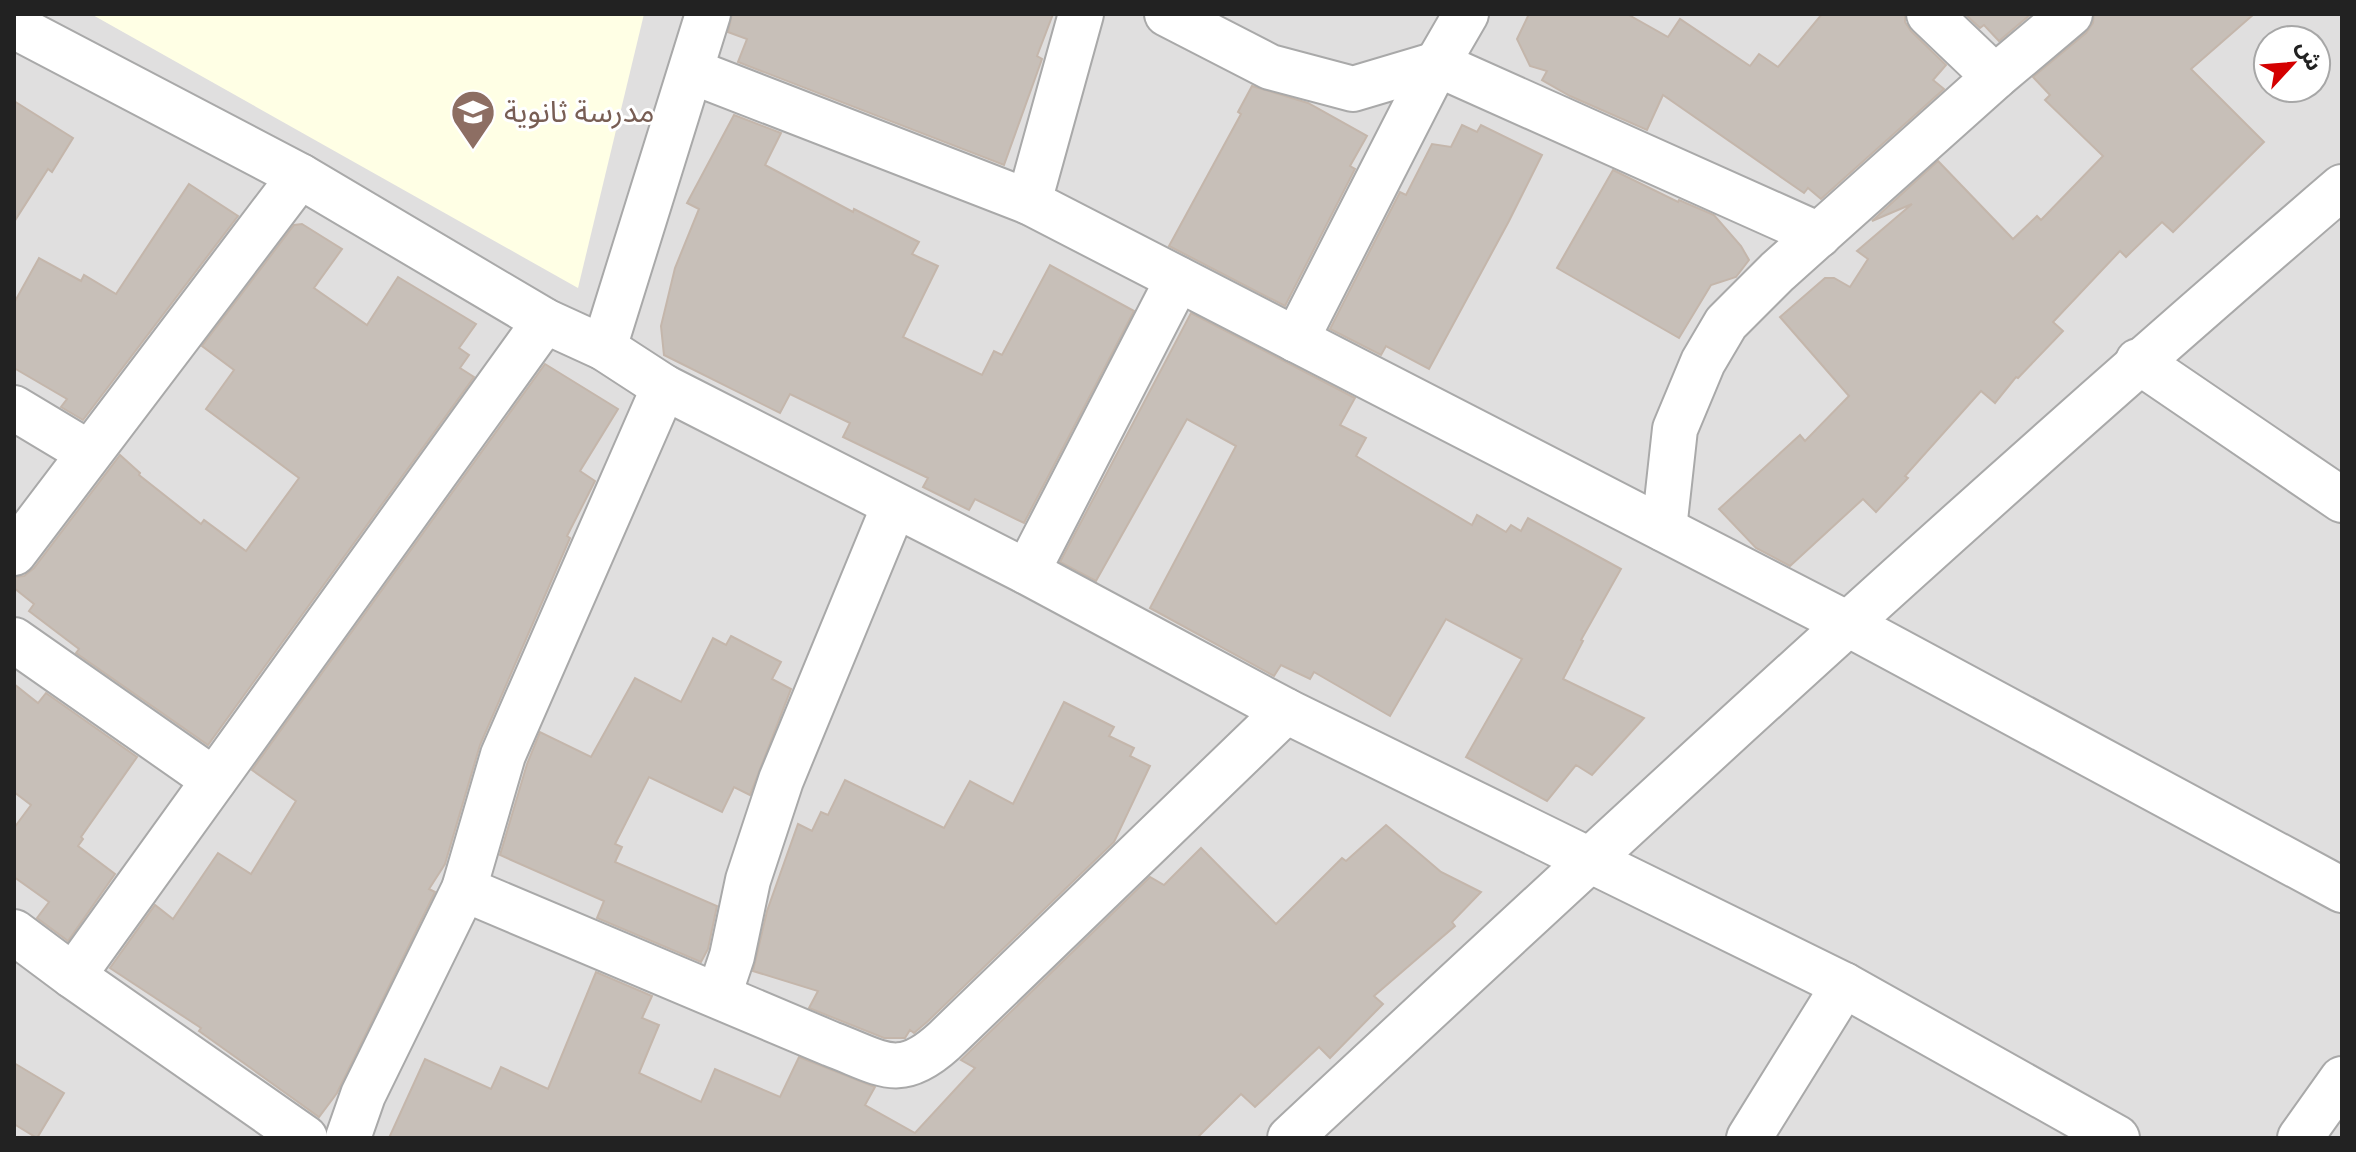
<svg xmlns="http://www.w3.org/2000/svg" width="2356" height="1152" font-family="Karla,'Noto Sans Arabic',sans-serif">
	<style>
		.residential { fill: #e0dfdf; fill-rule: evenodd }
		.education { fill: #ffffe5 }
		.building { fill: #c7bfb8; stroke: #c4b6ab; stroke-width: 2 }
		.lines { fill: none; stroke-linecap: round; stroke-linejoin: round }
		.minor-casing { stroke: #a9a9a9; stroke-width: 48 }
		.tertiary-casing { stroke: #a9a9a9; stroke-width: 48 }
		.minor { stroke: #fff; stroke-width: 44 }
		.tertiary { stroke: #fff; stroke-width: 44 }
		.labels { text-anchor: middle; dominant-baseline: central; stroke-width: 6; stroke-linejoin: round; paint-order: stroke }
		.education-label { font-size: 30px; fill: #785e54; stroke: #fff; text-anchor: start }
	</style>
	<rect width="100%" height="100%" fill="#f2efe9"/>
	<!-- residential -->
	<path class="residential" d="M14 14H2342V1138H14ZM2268 40H2316V88H2268Z"/>
	<!-- education -->
	<polygon class="education" points="91,14 644,14 578,288"/>
	<!-- building -->
	<g class="building">
		<polygon points="732,14 1053,14 1037,56 1042,59 1004,165 738,62 747,39 728,32"/>
		<polygon points="1529,14 1627,14 1668,37 1680,19 1750,66 1759,54 1778,67 1822,14 1905,14 1905,22 1911,31 1946,65 1933,80 1944,89 1821,199 1808,188 1804,193 1663,95 1647,130 1570,96 1542,80 1547,71 1530,66 1517,39"/>
		<polygon points="1965,14 2031,14 1999,41 1984,25 1980,28"/>
		<polygon points="2094,14 2254,14 2191,69 2264,142 2173,232 2162,222 2126,257 2120,251 2053,322 2063,331 2018,378 2016,377 1995,403 1981,391 1905,476 1908,478 1876,512 1863,499 1790,566 1756,548 1719,509 1800,435 1805,441 1849,396 1780,317 1825,278 1834,278 1850,287 1868,259 1857,251 1912,204 1872,221 1938,161 2013,239 2037,216 2041,220 2103,156 2045,100 2050,95 2033,77 2086,33 2093,23"/>
		<polygon points="1252,86 1308,103 1367,136 1350,166 1355,169 1285,306 1169,246 1241,114 1238,112"/>
		<polygon points="14,101 73,138 52,172 48,169 14,222"/>
		<polygon points="734,115 781,133 765,165 853,212 854,209 919,242 912,254 938,266 903,337 982,375 994,351 1002,355 1050,265 1134,311 1024,523 975,499 969,510 923,487 928,478 843,437 850,423 790,394 780,413 664,355 661,326 675,268 699,209 687,203"/>
		<polygon points="1462,125 1477,132 1481,125 1542,155 1509,221 1429,369 1386,346 1381,355 1330,329 1400,192 1406,195 1432,144 1451,147"/>
		<polygon points="1613,170 1678,202 1679,200 1714,215 1741,246 1749,260 1736,277 1711,285 1679,338 1557,268"/>
		<polygon points="189,184 238,216 83,420 61,407 67,399 14,368 14,303 39,258 81,281 84,275 116,294"/>
		<polygon points="302,224 342,249 314,288 367,325 398,277 476,324 459,348 469,355 460,368 474,377 208,745 76,653 79,649 29,611 34,604 14,588 14,577 24,576 34,568 120,455 140,473 139,475 201,524 204,520 246,551 299,478 206,409 234,370 202,346 294,225"/>
		<polygon points="1191,313 1355,398 1340,425 1366,438 1356,456 1401,483 1472,525 1477,515 1506,532 1511,525 1521,531 1528,518 1621,569 1581,640 1583,641 1563,679 1644,718 1592,775 1576,765 1547,801 1466,757 1522,659 1446,619 1390,716 1314,672 1310,679 1281,665 1274,676 1150,608 1236,446 1187,419 1096,581 1060,562"/>
		<polygon points="545,364 618,409 580,471 595,481 567,536 570,538 480,745 445,864 429,889 435,892 337,1093 319,1117 199,1031 201,1028 110,968 155,905 173,919 218,853 251,874 296,801 252,770"/>
		<polygon points="731,636 781,662 772,679 791,689 750,795 734,787 722,812 649,777 615,844 622,847 615,862 717,906 708,949 701,962 597,918 604,901 500,855 527,764 540,732 591,757 635,678 681,702 713,638 726,645"/>
		<polygon points="14,684 38,703 46,693 137,757 81,837 83,839 78,846 115,874 68,941 37,918 49,902 14,877 14,828 31,805 14,792"/>
		<polygon points="1064,702 1114,727 1109,736 1134,748 1130,756 1150,766 1114,842 927,1022 914,1033 910,1030 905,1038 884,1038 809,1008 818,991 753,971 767,911 798,824 812,831 821,812 828,815 845,780 944,828 970,781 1013,804"/>
		<polygon points="1386,825 1441,872 1481,892 1452,922 1455,926 1374,996 1383,1004 1330,1058 1319,1047 1255,1107 1241,1094 1197,1138 389,1138 425,1059 491,1089 501,1067 548,1089 596,972 652,996 642,1018 659,1025 639,1073 701,1102 715,1069 780,1097 799,1057 875,1087 865,1105 915,1133 975,1068 961,1060 1150,877 1164,885 1201,848 1276,924 1342,858 1346,861"/>
		<polygon points="14,1063 64,1093 37,1138 14,1124"/>
	</g>
	<g class="lines">
		<!-- minor casing -->
		<g class="minor-casing">
			<g id="minor">
				<polyline points="1167,14 1270,67 1353,89 1437,64 1819,235"/>
				<polyline points="1929,14 1995,77"/>
				<polyline points="14,26 300,176 545,321 604,348 664,387 1027,572 1286,711 1844,985 2117,1138"/>
				<polyline points="691,71 1029,202 1846,623 2342,890"/>
				<polyline points="1029,202 1081,14"/>
				<polyline points="1296,340 1437,64 1466,14"/>
				<polyline points="604,348 708,14"/>
				<polyline points="2138,361 2342,500"/>
				<polyline points="14,408 89,453"/>
				<polyline points="1664,529 1675,429 1703,362 1726,323 1777,272 1995,77 2070,14"/>
				<polyline points="14,553 300,176"/>
				<polyline points="1027,572 1178,279"/>
				<polyline points="14,640 214,780"/>
				<path d="M464 889 831 1044C882 1063 899 1082 944 1041L1286 711"/>
				<polyline points="14,932 73,976 305,1138"/>
				<polyline points="73,976 545,321"/>
				<polyline points="719,995 732,956 748,880 781,780 894,506"/>
				<polyline points="348,1138 363,1095 464,889 503,755 664,387"/>
				<polyline points="1749,1138 1844,985"/>
				<polyline points="2300,1138 2342,1079"/>
			</g>
		</g>
		<!-- tertiary casing -->
		<g class="tertiary-casing">
			<path id="tertiary" d="M1290 1138C1636 816 1983 495 2342 187"/>
		</g>
		<!-- minor -->
		<use href="#minor" class="minor"/>
		<!-- tertiary -->
		<use href="#tertiary" class="tertiary"/>
	</g>
	<!-- icons -->
	<defs>
		<g id="school-pin" transform="scale(2.3)"><path d="M0 17L-7.5 6A9.5 9.5 0 1 1 7.5 6Z" fill="#8d6e63" stroke="#fff"/><path d="M0-5L7-2L0 1L-7-2ZM-4 1L0 2.5L4 1V4Q0 6-4 4Z" fill="#fff"/></g>
	</defs>
	<g fill-rule="evenodd">
		<use href="#school-pin" x="473" y="112"/>
	</g>
	<g class="labels">
		<!-- education labels -->
		<g class="education-label">
			<text x="504" y="112">مدرسة ثانوية</text>
		</g>
	</g>
	<!-- border -->
	<rect width="2356" height="1152" fill="none" stroke="#222222" stroke-width="32"/>
	<!-- north arrow -->
	<g transform="translate(2292 64) rotate(64)"><circle r="38" fill="#ffffff" stroke="#a7a7a7" stroke-width="2"/>
	<path d="M0-6L14 30L0 20L-14 30Z" fill="#d40000"/>
	<text y="-12" font-size="22" font-weight="bold" text-anchor="middle" fill="#222222">ش</text>
	</g>
</svg>
